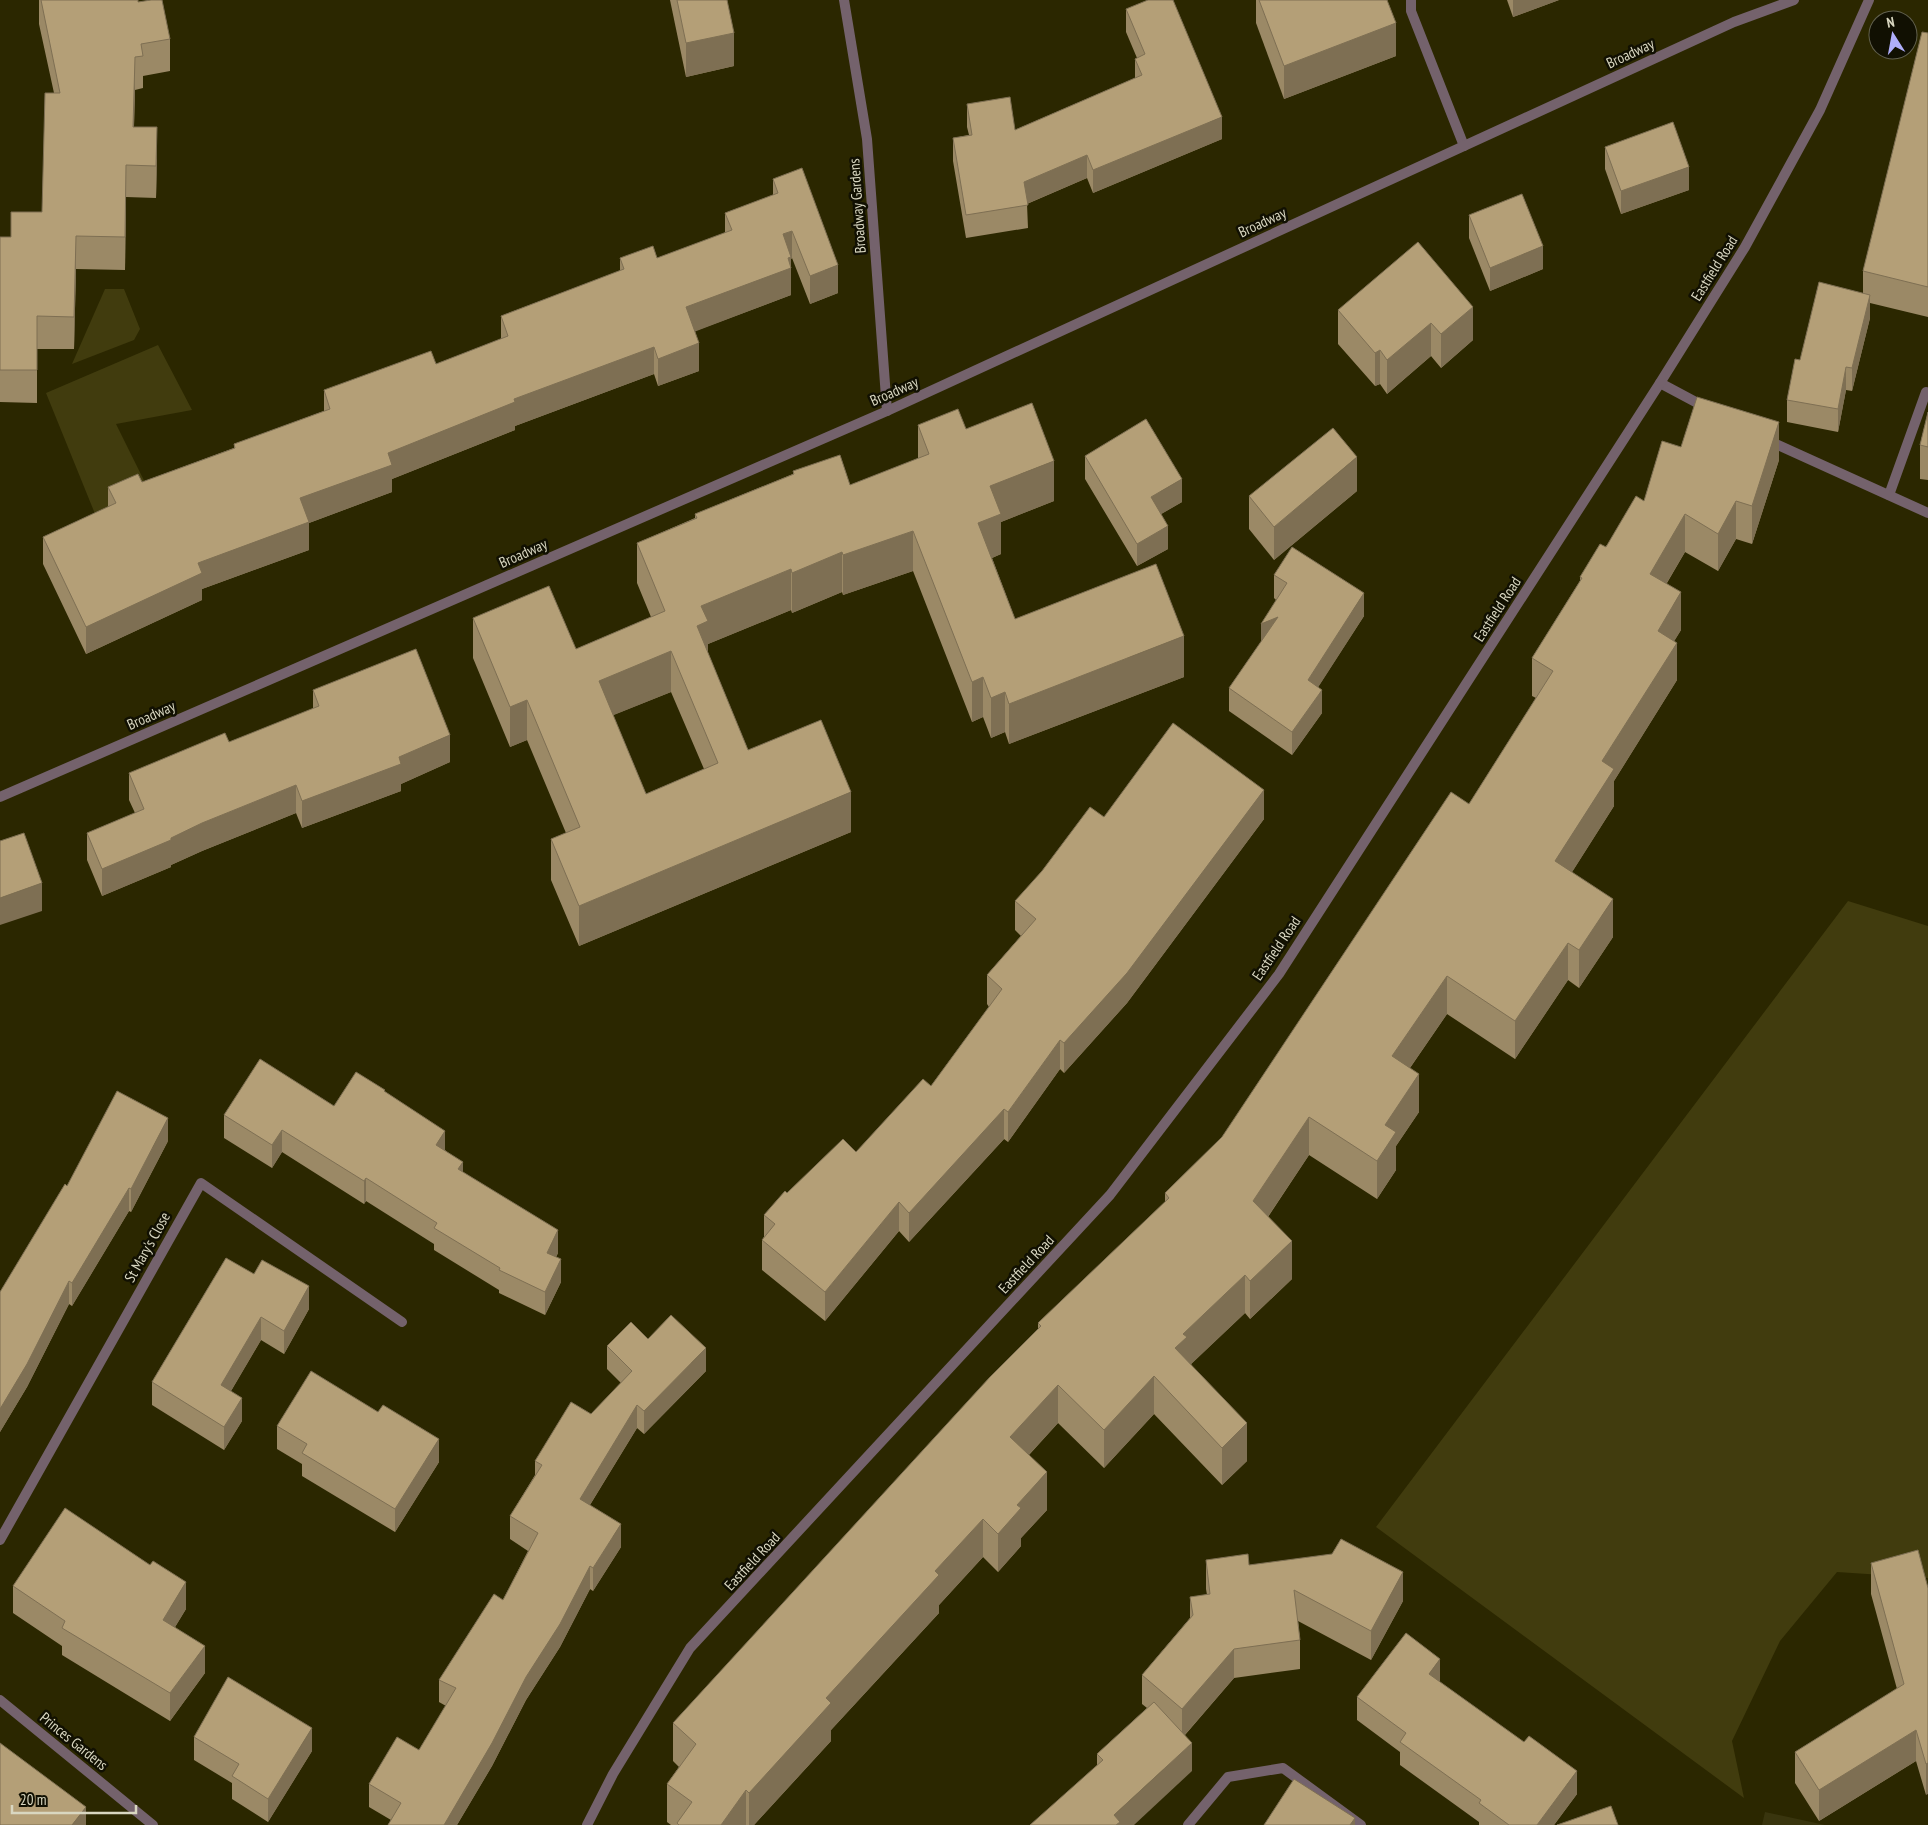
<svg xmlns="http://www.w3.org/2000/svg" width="1928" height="1825" font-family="'PT Sans Narrow',sans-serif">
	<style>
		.built { fill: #39350e }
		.green { fill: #413c0e }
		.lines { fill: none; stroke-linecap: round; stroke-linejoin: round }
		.service { stroke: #74626c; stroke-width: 10 }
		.minor { stroke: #74626c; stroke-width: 10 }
		.tertiary { stroke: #74626c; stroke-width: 10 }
		.wall { fill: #9b8966; fill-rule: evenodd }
		.shaded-wall { fill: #7e6f53 }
		.building { fill: #b49f77; stroke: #7e6f53; fill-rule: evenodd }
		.labels { text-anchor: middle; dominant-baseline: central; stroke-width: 5; stroke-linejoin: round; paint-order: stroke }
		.street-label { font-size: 15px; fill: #d9d7c1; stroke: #111002 }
	</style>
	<rect width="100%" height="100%" fill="#2b2700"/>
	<!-- built -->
	<polygon class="built" points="1765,1812 1825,1825 1762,1825"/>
	<!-- green -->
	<g class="green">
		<polygon points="105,289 124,289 140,329 134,340 72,364"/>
		<polygon points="158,345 192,410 116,424 181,555 104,536 46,393"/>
		<polygon points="1848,901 1928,926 1928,1578 1837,1572 1780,1641 1732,1741 1744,1798 1376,1527"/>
	</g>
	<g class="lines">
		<!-- service -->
		<polyline class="service" points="1889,495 1926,392"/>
		<!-- minor -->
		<g class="minor">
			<polyline points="844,0 867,139 887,411"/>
			<polyline points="1411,0 1411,11 1464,146"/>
			<polyline points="1660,383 1705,407"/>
			<polyline points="1767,440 1928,513"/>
			<polyline points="0,1540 201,1183 402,1322"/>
			<polyline points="0,1700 153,1825"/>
			<polyline points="1188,1825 1228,1777 1283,1768 1361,1825"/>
		</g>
		<!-- tertiary -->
		<g class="tertiary">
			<polyline points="0,797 887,411 1734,22 1794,0"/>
			<polyline points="587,1825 613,1774 690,1648 1110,1195 1279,974 1660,383 1745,247 1820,110 1869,0"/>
		</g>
	</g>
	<!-- wall -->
	<g class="wall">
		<polygon points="39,0 138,0 138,2 170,39 170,71 143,76 143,88 135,90 134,127 157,160 156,198 126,197 125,270 76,269 74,349 37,349 37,403 0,402 0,237 11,237 42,212 54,93 39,24"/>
		<polygon points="670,0 727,0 734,66 686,77"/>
		<polygon points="1256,0 1387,0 1396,56 1284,99 1256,23"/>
		<polygon points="1507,0 1559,0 1513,17"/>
		<polygon points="1126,9 1222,139 1093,193 1087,178 1027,204 1028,228 966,238 953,161 953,138 969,135 967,127 967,104 1015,130 1135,78 1135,59 1137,58 1126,32"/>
		<polygon points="1928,33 1928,317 1870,303 1870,318 1852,391 1846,390 1838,432 1787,422 1787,400 1800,360 1863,293 1863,271"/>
		<polygon points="1605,147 1689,190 1621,214 1605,169"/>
		<polygon points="773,179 838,293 810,304 792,258 791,259 791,295 695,331 699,371 658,386 654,374 515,426 515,430 392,479 392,492 309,523 309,550 202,589 202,600 86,654 43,564 43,537 108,507 108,487 142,482 234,448 234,444 324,411 324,390 436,364 501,339 501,316 620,271 620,258 657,258 725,233 725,213 773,195"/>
		<polygon points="1469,215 1543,269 1490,291 1469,238"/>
		<polygon points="1473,307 1473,340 1441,368 1431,356 1387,394 1380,384 1375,386 1338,344 1338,310"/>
		<polygon points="1928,412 1928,480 1920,479 1920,445"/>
		<path d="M918 425 966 429 1054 501 1001 522V554L992 558 1015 619 1184 677 1009 744 1005 732 991 738 983 717 972 722 913 571 843 595 842 592 792 613 791 610 708 644V653L748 750 851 832 579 946 551 880V839L566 833 527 740 510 747 473 658V618L576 649 651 617 637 583V543L695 518V514L793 474V471L850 485 918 459ZM671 692 704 769 646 794 613 715Z"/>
		<polygon points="1681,447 1779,460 1752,544 1736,539 1718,571 1685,552 1667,583 1681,630 1674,641 1677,680 1614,781 1614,806 1572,872 1613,937 1579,988 1568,980 1515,1059 1447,1014 1410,1068 1419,1112 1396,1146 1396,1170 1377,1199 1309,1155 1268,1217 1292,1279 1250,1319 1245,1313 1191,1364 1247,1461 1222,1485 1154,1414 1104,1468 1058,1423 1029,1455 1047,1510 1021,1538 1021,1546 998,1572 983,1557 939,1605 939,1613 831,1730 831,1741 754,1825 671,1825 667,1822 667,1784 679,1767 673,1761 673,1723 1038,1330 1038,1323 1165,1202 1165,1193 1222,1137 1469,804 1536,698 1532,696 1532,658 1580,581 1580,577 1644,501"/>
		<polygon points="1085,456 1182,502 1161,514 1168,549 1137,566 1085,479"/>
		<polygon points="1357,491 1274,560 1249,529 1249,496"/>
		<polygon points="1274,575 1364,616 1318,687 1322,713 1292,755 1229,711 1229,688 1261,642 1276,600 1274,598"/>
		<polygon points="313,690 450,762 401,784 401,791 302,828 296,813 202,851 171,865 171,867 102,896 87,860 87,833 135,813 129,800 129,773 229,742 313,709"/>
		<polygon points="1104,817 1264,819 1127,1003 1064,1073 1060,1069 1008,1142 1004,1139 909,1242 899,1231 825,1321 762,1270 762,1240 764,1237 764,1215 787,1193 856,1152 931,1086 989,1007 987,1004 987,975 1021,936 1015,930 1015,901"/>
		<polygon points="385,1092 445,1150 463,1172 558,1253 556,1257 561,1282 545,1315 499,1293 499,1290 434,1250 434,1244 366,1201 364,1204 282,1152 272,1168 224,1138 224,1115 334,1106"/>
		<polygon points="168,1141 131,1212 129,1211 72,1306 69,1304 27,1387 0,1432 0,1292 67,1186"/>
		<polygon points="226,1258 309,1309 284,1354 261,1340 231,1391 242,1421 224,1450 152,1405 152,1382"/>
		<polygon points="648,1339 706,1371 644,1434 637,1428 590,1505 621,1547 593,1591 590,1589 560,1647 526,1700 492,1766 457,1825 388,1825 391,1820 369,1807 369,1784 419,1750 446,1706 439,1702 439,1680 503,1600 528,1551 510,1539 510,1516 535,1475 535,1461 591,1414 621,1383 607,1369 607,1346"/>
		<polygon points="277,1426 439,1462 395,1532 302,1476 302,1464 277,1449"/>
		<polygon points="1206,1560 1249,1565 1403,1601 1371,1660 1298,1621 1300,1640 1300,1669 1234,1678 1185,1735 1192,1771 1097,1765 1097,1754 1147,1708 1142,1704 1142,1675 1190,1618 1190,1597 1207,1595 1206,1589"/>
		<polygon points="1871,1563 1928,1588 1926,1795 1916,1761 1819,1821 1795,1783 1795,1752 1897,1689 1871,1594"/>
		<polygon points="13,1586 186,1609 175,1627 205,1673 170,1721 62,1655 62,1646 13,1613"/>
		<polygon points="1440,1683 1577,1794 1554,1825 1479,1825 1479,1822 1400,1765 1400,1752 1357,1720 1357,1697"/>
		<polygon points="194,1737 312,1751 268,1822 232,1799 232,1783 194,1760"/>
	</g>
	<!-- shaded-wall -->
	<g class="shaded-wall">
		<polygon points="1513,0 1559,0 1513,17"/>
		<polygon points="1396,23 1396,56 1284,99 1284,66"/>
		<polygon points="734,33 734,66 686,77 686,43"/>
		<polygon points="135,57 135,90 133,159 133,127"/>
		<polygon points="1222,117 1222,139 1093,193 1093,170"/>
		<polygon points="157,127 157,160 156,198 156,166"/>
		<polygon points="1087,155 1087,178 1024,205 1024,182"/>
		<polygon points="126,165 126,197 125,270 125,237"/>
		<polygon points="1689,167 1689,190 1621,214 1621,191"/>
		<polygon points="792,231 792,258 791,259 791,295 686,335 686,307 783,234"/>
		<polygon points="76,236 76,269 74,349 74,317"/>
		<polygon points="1543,246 1543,269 1490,291 1490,268"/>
		<polygon points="838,265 838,293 810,304 810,276"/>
		<polygon points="1870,295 1870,318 1852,391 1852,368"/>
		<polygon points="1473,307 1473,340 1441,368 1441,334"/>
		<polygon points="1431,323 1431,356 1387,394 1387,360"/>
		<polygon points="699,343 699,371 658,386 658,359"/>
		<polygon points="654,347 654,374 515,426 515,430 392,479 392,492 309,523 309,550 202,589 202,600 86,654 86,627 198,563 300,498 388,453 514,399"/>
		<polygon points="1380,350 1380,384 1375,386 1375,353"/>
		<polygon points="1846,367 1846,390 1838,432 1838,409"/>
		<polygon points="1779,422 1779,460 1752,544 1752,506"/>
		<polygon points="1357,457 1357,491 1274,560 1274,527"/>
		<polygon points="1054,461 1054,501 1001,522 1001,554 978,564 978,523 990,486"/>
		<polygon points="1182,479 1182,502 1151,520 1151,497"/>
		<polygon points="1736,501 1736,539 1718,571 1718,534"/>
		<polygon points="1685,514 1685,552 1650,611 1650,574"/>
		<polygon points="1168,526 1168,549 1137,566 1137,544"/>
		<polygon points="913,531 913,571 843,595 843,555"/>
		<polygon points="842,552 842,592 792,613 792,573"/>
		<polygon points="791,569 791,610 708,644 708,662 697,626 701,606"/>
		<polygon points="1681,592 1681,630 1658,668 1658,631"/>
		<polygon points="1364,593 1364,616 1308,703 1308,680"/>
		<polygon points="1278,617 1261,647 1261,624"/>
		<polygon points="1184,636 1184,677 1009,744 1009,704"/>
		<polygon points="1677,643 1677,680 1614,781 1614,806 1555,899 1555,861 1602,761"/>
		<polygon points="671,651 671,692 599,721 599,681"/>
		<polygon points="983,677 983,717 972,722 972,682"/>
		<polygon points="1322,690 1322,713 1292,755 1292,732"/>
		<polygon points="1005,692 1005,732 991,738 991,698"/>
		<polygon points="527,700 527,740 510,747 510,707"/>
		<polygon points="450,735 450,762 401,784 401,791 302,828 302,801 399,757"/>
		<polygon points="296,785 296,813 202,851 171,865 171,867 102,896 102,869 202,823"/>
		<polygon points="1264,790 1264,819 1127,1003 1064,1073 1064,1043"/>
		<polygon points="851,792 851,832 579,946 579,906"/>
		<polygon points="42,883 42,911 0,925 0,898"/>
		<polygon points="1613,899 1613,937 1579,988 1579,950"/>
		<polygon points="1568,943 1568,980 1515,1059 1515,1021"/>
		<polygon points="1447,976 1447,1014 1392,1094 1392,1056"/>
		<polygon points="1060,1040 1060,1069 1008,1142 1008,1112"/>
		<polygon points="1419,1074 1419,1112 1396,1146 1396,1170 1377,1199 1377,1161 1385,1125"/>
		<polygon points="1004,1109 1004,1139 909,1242 909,1213"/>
		<polygon points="1309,1117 1309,1155 1253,1239 1253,1201"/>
		<polygon points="168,1118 168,1141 131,1212 131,1189"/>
		<polygon points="282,1130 282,1152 272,1168 272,1145"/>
		<polygon points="445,1131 445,1154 436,1145"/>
		<polygon points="463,1162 463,1184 458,1169"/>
		<polygon points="366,1178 366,1201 364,1204 364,1181"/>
		<polygon points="129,1188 129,1211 72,1306 72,1283"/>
		<polygon points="899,1202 899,1231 825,1321 825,1292"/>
		<polygon points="558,1230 558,1253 547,1276 547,1253"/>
		<polygon points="1292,1241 1292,1279 1250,1319 1250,1281"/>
		<polygon points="561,1259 561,1282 545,1315 545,1292"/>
		<polygon points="1245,1275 1245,1313 1187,1368 1175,1348 1183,1334"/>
		<polygon points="69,1281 69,1304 27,1387 0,1432 0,1409"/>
		<polygon points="309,1286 309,1309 284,1354 284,1331"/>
		<polygon points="261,1317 261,1340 221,1408 221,1385"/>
		<polygon points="706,1348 706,1371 644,1434 644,1411"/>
		<polygon points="1154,1376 1154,1414 1104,1468 1104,1430"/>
		<polygon points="1058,1385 1058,1423 1010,1475 1010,1437"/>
		<polygon points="242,1398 242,1421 224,1450 224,1427"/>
		<polygon points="637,1405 637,1428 580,1521 580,1499"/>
		<polygon points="1247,1423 1247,1461 1222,1485 1222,1448"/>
		<polygon points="439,1439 439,1462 395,1532 395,1509"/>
		<polygon points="1047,1472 1047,1510 1021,1538 1021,1546 998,1572 998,1534 1017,1505"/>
		<polygon points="983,1519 983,1557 939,1605 939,1613 831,1730 831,1741 754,1825 749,1825 749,1793 826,1698 935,1571"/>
		<polygon points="621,1524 621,1547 593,1591 593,1568"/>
		<polygon points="590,1566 590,1589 560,1647 526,1700 492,1766 457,1825 444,1825 526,1677"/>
		<polygon points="1403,1572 1403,1601 1371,1660 1371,1631"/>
		<polygon points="186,1582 186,1609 163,1647 163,1620"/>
		<polygon points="205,1646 205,1673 170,1721 170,1693"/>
		<polygon points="1234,1649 1234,1678 1182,1738 1182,1709"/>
		<polygon points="1440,1659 1440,1682 1429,1697 1429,1674"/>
		<polygon points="312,1728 312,1751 268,1822 268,1799"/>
		<polygon points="1916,1730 1916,1761 1819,1821 1819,1790"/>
		<polygon points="1192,1743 1192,1771 1134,1825 1114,1825 1114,1815"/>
		<polygon points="1928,1763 1928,1794 1926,1795 1926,1764"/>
		<polygon points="1577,1771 1577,1794 1554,1825 1537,1825"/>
		<polygon points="746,1790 746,1825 721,1825"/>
		<polygon points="86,1807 86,1825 72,1825"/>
		<polygon points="1355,1818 1355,1825 1350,1825"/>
	</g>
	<!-- building -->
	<g class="building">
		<polygon points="41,0 138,0 138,2 151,0 162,0 170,39 141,44 143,56 135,57 133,127 157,127 156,166 126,165 125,237 76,236 74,317 37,316 37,370 0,370 0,237 11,237 11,212 42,212 45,93 60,93"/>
		<polygon points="677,0 727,0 734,33 686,43"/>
		<polygon points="1148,0 1173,0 1222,117 1093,170 1087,155 1024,182 1028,205 966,215 953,138 972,135 967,104 1010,97 1015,130 1142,75 1135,59 1145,54 1126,9"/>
		<polygon points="1259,0 1387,0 1396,23 1284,66"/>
		<polygon points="1922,32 1928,33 1928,287 1863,271"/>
		<polygon points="1673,122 1689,167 1621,191 1605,147"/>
		<polygon points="802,168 838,265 810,276 792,231 783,234 791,257 788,258 791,268 686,307 699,343 658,359 654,347 514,399 515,402 388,453 392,465 300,498 309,522 198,563 202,573 86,627 43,537 116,503 108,487 138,474 142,482 235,448 234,444 330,409 324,390 431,351 436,364 508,336 501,316 624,269 620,258 653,246 657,258 732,230 725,213 778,193 773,179"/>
		<polygon points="1522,194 1543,246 1490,268 1469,215"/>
		<polygon points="1418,242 1473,307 1441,334 1431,323 1387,360 1380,350 1375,353 1338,310"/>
		<polygon points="1819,282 1870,295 1852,368 1846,367 1838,409 1787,400 1795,359 1800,360"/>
		<polygon points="1697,397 1779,422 1752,506 1736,501 1718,534 1685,514 1650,574 1681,592 1658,631 1677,643 1602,761 1614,769 1555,861 1613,899 1579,950 1568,943 1515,1021 1447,976 1392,1056 1419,1074 1385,1125 1396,1132 1377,1161 1309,1117 1253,1201 1292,1241 1250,1281 1245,1275 1183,1334 1187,1337 1175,1348 1247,1423 1222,1448 1154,1376 1104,1430 1058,1385 1010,1437 1047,1472 1017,1505 1021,1508 998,1534 983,1519 935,1571 939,1575 826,1698 831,1703 749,1793 746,1790 721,1825 679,1825 677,1823 692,1802 667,1784 696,1744 673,1723 990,1377 1041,1326 1038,1323 1169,1198 1165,1193 1222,1137 1451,792 1469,804 1553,671 1532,658 1582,578 1580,577 1600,544 1606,547 1636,496 1644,501 1662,441 1681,447"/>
		<path d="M1032 403 1054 461 990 486 1001 514 978 523 1015 619 1156 564 1184 636 1009 704 1005 692 991 698 983 677 972 682 913 531 843 555 842 552 792 573 791 569 701 606 708 621 697 626 748 750 821 720 851 792 579 906 551 839 580 827 527 700 510 707 473 618 549 586 576 649 665 611 637 543 697 518 695 514 794 474 793 471 840 455 850 485 929 454 918 425 958 409 966 429ZM671 651 718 763 646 794 599 681Z"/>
		<polygon points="1928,412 1928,447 1920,445"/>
		<polygon points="1146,419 1182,479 1151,497 1168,526 1137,544 1085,456"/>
		<polygon points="1333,428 1357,457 1274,527 1249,496"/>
		<polygon points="1292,547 1364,593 1308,680 1322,690 1292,732 1229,688 1278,617 1261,624 1287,583 1274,575"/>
		<polygon points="416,649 450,735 399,757 401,764 302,801 296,785 202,823 171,838 171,840 102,869 87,833 144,809 129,773 225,733 229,742 319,706 313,690"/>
		<polygon points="1173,723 1264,790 1127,973 1064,1043 1060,1040 1008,1112 1004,1109 909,1213 899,1202 825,1292 762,1240 775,1224 764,1215 785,1191 787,1193 843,1139 856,1152 923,1079 931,1086 1002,989 987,975 1036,919 1015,901 1042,871 1090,807 1104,817"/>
		<polygon points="24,833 42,883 0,898 0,841"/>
		<polygon points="260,1059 334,1106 356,1072 385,1090 384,1091 445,1131 436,1145 463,1162 458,1169 558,1230 547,1253 561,1259 545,1292 499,1270 500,1268 434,1228 437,1223 366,1178 364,1181 282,1130 272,1145 224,1115"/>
		<polygon points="117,1091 168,1118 131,1189 129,1188 72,1283 69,1281 27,1364 0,1409 0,1292 65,1184 67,1186"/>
		<polygon points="226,1258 254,1274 262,1260 309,1286 284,1331 261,1317 221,1385 242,1398 224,1427 152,1382"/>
		<polygon points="671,1315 706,1348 644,1411 637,1405 580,1499 621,1524 593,1568 590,1566 560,1624 526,1677 492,1743 444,1825 388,1825 401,1803 369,1784 397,1737 419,1750 456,1688 439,1680 494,1594 503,1600 538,1533 510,1516 542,1465 535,1461 571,1402 591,1414 632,1371 607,1346 631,1322 648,1339"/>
		<polygon points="311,1371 378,1412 383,1405 439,1439 395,1509 302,1453 307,1444 277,1426"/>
		<polygon points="65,1508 150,1565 153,1561 186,1582 163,1620 205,1646 170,1693 62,1628 65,1621 13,1586"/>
		<polygon points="1341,1539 1403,1572 1371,1631 1294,1590 1300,1640 1234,1649 1182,1709 1142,1675 1193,1615 1190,1597 1210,1594 1206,1560 1248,1554 1249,1565 1332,1554"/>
		<polygon points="1918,1550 1928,1588 1928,1763 1926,1764 1916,1730 1819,1790 1795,1752 1904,1684 1871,1563"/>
		<polygon points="1406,1633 1440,1659 1429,1674 1524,1742 1529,1736 1577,1771 1537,1825 1509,1825 1479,1803 1481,1800 1400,1742 1406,1733 1357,1697"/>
		<polygon points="228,1677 312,1728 268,1799 232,1776 239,1764 194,1737"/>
		<polygon points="1154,1702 1192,1743 1114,1815 1120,1822 1116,1825 1030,1825 1103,1760 1097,1754"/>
		<polygon points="0,1743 86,1807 72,1825 0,1825"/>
		<polygon points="1294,1779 1355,1818 1350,1825 1264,1825"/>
		<polygon points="1611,1806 1618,1825 1557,1825"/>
	</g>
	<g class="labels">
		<!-- street labels -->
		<g class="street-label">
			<text transform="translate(1630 53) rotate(-25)">Broadway</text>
			<text transform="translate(857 206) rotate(-94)">Broadway Gardens</text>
			<text transform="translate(1262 222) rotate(-25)">Broadway</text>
			<text transform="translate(1714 268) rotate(-58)">Eastfield Road</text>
			<text transform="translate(894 391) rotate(-24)">Broadway</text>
			<text transform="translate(523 553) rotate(-24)">Broadway</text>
			<text transform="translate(1497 609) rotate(-57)">Eastfield Road</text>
			<text transform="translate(151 715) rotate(-24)">Broadway</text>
			<text transform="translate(1276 948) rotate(-56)">Eastfield Road</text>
			<text transform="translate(147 1247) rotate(-61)">St Mary's Close</text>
			<text transform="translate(1026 1264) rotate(-47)">Eastfield Road</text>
			<text transform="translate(752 1561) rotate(-47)">Eastfield Road</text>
			<text transform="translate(74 1741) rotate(39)">Princes Gardens</text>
		</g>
	</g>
	<!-- north arrow -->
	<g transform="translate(1893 35) rotate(349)"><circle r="24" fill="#111002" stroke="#61604e"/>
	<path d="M0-4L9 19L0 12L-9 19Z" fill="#afaefa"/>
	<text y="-8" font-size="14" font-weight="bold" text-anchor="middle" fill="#d9d7c1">N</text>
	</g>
	<!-- scale -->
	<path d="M12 1805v8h124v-8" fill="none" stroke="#d9d7c1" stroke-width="2.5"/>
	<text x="20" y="1805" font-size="15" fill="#d9d7c1" stroke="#111002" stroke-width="4" paint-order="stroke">20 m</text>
</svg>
